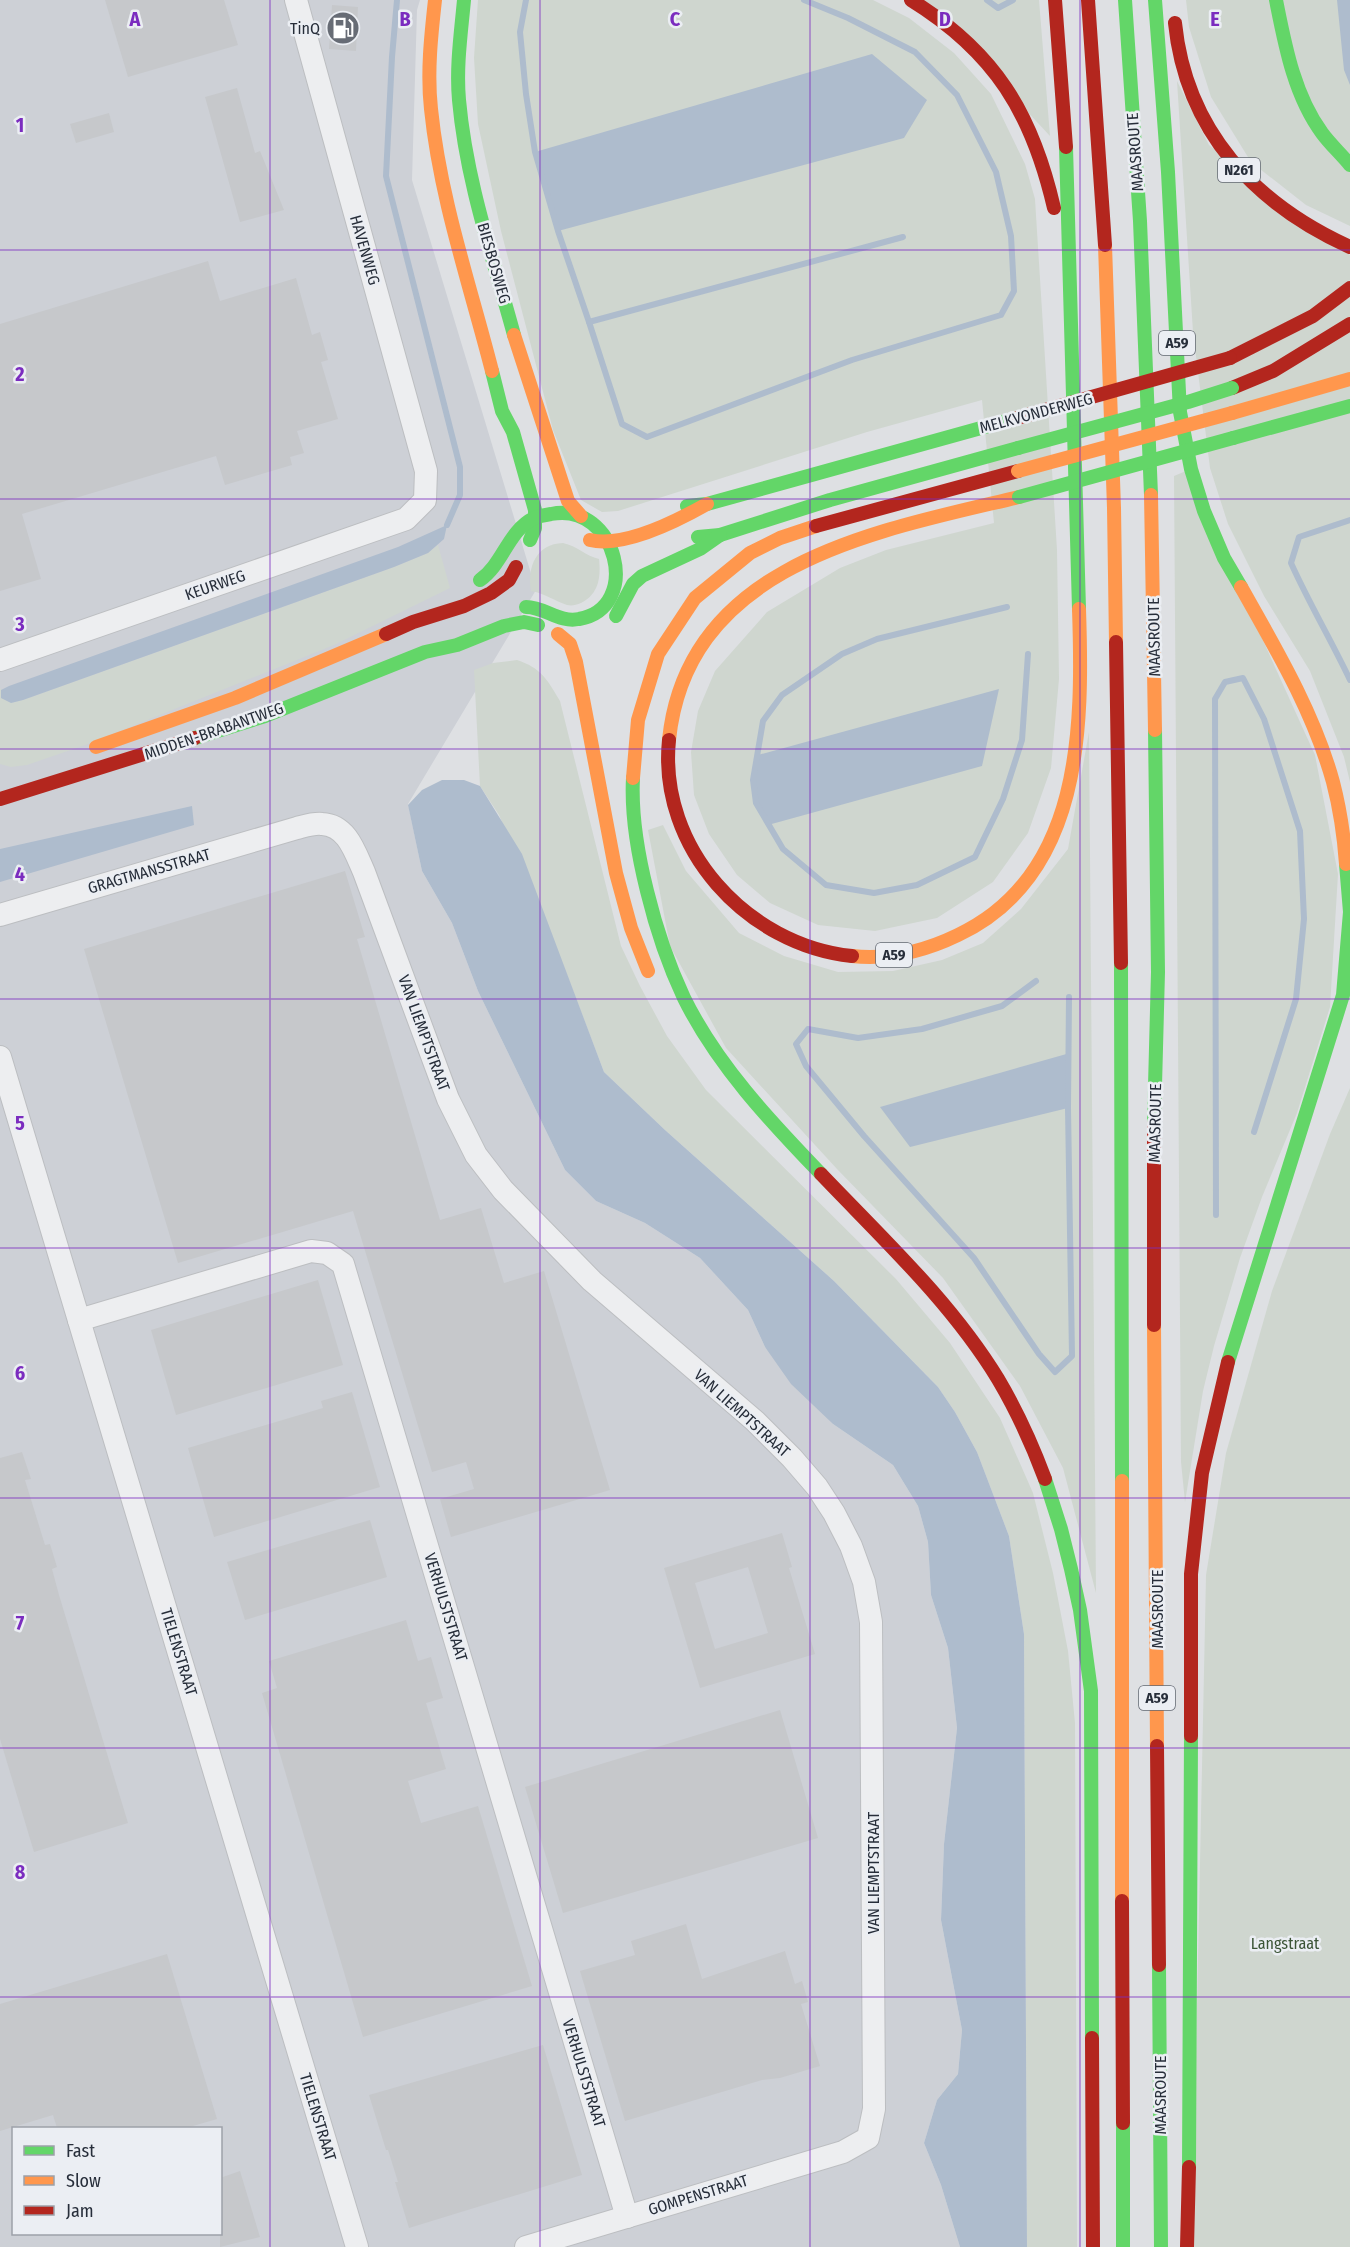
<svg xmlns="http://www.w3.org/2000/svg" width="1350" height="2247" font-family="'Fira Sans Condensed',sans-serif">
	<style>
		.built { fill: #cdd0d6; fill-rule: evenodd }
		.green { fill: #cfd6cf }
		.water { fill: #aebccd }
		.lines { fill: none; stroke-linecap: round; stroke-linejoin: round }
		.stream { stroke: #aebccd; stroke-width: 6 }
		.building { fill: #c6c8cb; fill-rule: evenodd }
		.street-casing { stroke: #bcbec1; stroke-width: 24 }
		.street { stroke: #edeef0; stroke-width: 22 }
		.fast { stroke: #63d668; stroke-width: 14 }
		.slow { stroke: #ff974d; stroke-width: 14 }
		.jam { stroke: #b3261e; stroke-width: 14 }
		.fast-bridge { stroke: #63d668; stroke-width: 14 }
		.slow-bridge { stroke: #ff974d; stroke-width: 14 }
		.jam-bridge { stroke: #b3261e; stroke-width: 14 }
		.grid { fill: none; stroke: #7b2cbf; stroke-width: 1.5; stroke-opacity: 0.55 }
		.labels { text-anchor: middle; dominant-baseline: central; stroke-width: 5; stroke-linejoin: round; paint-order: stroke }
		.shield { fill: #ebeef3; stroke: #626872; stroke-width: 1.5 }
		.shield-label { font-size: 15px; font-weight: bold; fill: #272e3a }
		.poi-label { font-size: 16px; fill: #272e3a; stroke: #ebeef3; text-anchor: end }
		.street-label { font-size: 16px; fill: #272e3a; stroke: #ebeef3 }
		.park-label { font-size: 16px; fill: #3b5436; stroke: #ebeef3 }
		.grid-label { font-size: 20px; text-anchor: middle; font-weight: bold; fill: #7b2cbf; stroke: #ebeef3; stroke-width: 5; stroke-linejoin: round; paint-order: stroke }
	</style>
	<rect width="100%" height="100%" fill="#dee0e3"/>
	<!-- built -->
	<path class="built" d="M0 0H420L417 10 412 180 536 590 408 804 422 871 452 923 478 991 565 1170 596 1201 645 1223 700 1258 748 1310 765 1347 833 1424 893 1465 918 1506 928 1542 931 1595 948 1648 957 1728 944 1844 941 1920 962 2030 958 2074 937 2100 924 2143 941 2185 960 2247H0ZM14 2128H220V2234H14Z"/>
	<!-- green -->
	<g class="green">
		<polygon points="478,0 873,0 909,18 954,53 991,94 1025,164 1035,199 1057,550 1059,679 1051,768 1028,833 993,882 937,918 875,931 818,925 770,903 737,875 709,834 694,795 691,752 698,711 715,671 767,612 840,568 886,550 994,523 982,400 867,432 618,511 602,512 581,500 553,430 501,231 478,124 474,58"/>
		<polygon points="923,0 1039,0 1050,136"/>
		<polygon points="1186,0 1350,0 1350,226 1306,205 1251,162 1211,97 1189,27"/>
		<polygon points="1177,81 1209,145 1350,255 1350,782 1344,757 1310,671 1264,596 1228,524 1210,468 1193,332"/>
		<polygon points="1186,471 1315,755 1338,874 1330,1007 1297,1113 1262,1197 1240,1258 1214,1346 1203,1391 1185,1502 1181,1462 1174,476"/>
		<path d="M563 543C577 546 586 556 599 559 601 577 599 594 581 603 576 605 572 606 567 605 554 601 547 594 531 591 527 567 536 544 563 543Z"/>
		<polygon points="438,545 450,588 334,645 85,745 27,765 11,767 0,764 0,688 11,703 23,700 394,567 428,553"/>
		<path d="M517 660C541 668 547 679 560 701L621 946 640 986 667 1036 706 1090 896 1279 950 1343 1000 1418 1033 1493 1053 1573 1068 1651 1075 1723 1077 2247H1027L1024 1634 1009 1536 977 1452 955 1412 938 1387 834 1281 665 1130 604 1072 564 967 499 815 480 786 474 670 493 663Z"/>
		<polygon points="1089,732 1096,1593 1063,1468 1020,1386 943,1278 837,1169 726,1048 670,946 648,830 663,825 686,871 739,933 784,956 838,972 893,971 942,960 983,943 1021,909 1068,849"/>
		<polygon points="1350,1088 1350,2247 1192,2247 1206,1575 1226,1453 1272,1291 1330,1134"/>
	</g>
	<!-- water -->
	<g class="water">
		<polygon points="1337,0 1350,0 1350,85 1344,70"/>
		<polygon points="872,54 927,100 904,138 558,231 535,152"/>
		<polygon points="447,525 444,539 428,553 394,567 23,700 11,703 1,698 1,690 9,686 398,547"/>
		<path d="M999 689 982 766 768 825C753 796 752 787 758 755Z"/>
		<polygon points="442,780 464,780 480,786 522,854 604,1072 665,1130 834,1281 938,1387 955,1412 977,1452 1009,1536 1024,1634 1027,2247 960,2247 941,2185 924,2143 937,2100 958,2074 962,2030 941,1920 944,1844 957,1728 948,1648 931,1595 928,1542 918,1506 893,1465 833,1424 791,1384 765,1347 748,1310 700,1258 645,1223 596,1201 565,1170 478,991 452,923 422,871 408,805 422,790"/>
		<polygon points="192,806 194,825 0,882 0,849"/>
		<polygon points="1070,1053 1068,1108 910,1147 880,1107"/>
	</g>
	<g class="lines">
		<!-- stream -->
		<g class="stream">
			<polyline points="397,0 392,57 386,176 460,467 460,495 447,525"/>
			<polyline points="526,0 520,32 526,94 535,152 558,231 589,322"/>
			<polyline points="804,0 848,18 915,52 957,95 996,172 1011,236 1014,291 1001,315 852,360 647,437 622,424 589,322 903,237"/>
			<polyline points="987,0 998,8 1013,0"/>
			<path d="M1350 520 1299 537 1291 563C1309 603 1331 640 1350 680"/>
			<polyline points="1007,607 877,639 842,654 782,695 763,721 753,780 756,803 783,849 826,885 874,893 917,885 975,857 1003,799 1022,740 1028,654"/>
			<polyline points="1036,981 1002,1006 922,1029 858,1038 808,1029 796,1044 806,1066 864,1136 974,1258 1039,1354 1055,1372 1072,1356 1068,1108 1069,997"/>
			<polyline points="1216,1215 1215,699 1225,682 1243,678 1264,719 1300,831 1304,919 1296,999 1254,1132"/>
		</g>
	</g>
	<!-- building -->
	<g class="building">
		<polygon points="105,0 224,0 238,45 128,77"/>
		<polygon points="332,5 358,7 356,51 329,49"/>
		<polygon points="237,88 255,153 260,151 284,210 240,222 205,97"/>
		<polygon points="109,113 114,132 76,143 70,124"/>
		<polygon points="208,261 220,301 296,278 312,335 320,332 328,360 321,362 338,419 297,431 304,453 290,457 292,465 225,485 216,456 22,514 41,579 0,591 0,324"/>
		<polygon points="345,871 365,937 357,939 440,1220 481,1208 504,1283 544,1271 610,1490 451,1537 440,1499 474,1489 466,1462 432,1472 353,1211 178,1263 84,949"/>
		<polygon points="318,1280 343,1365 176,1415 151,1330"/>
		<polygon points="352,1392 380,1487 214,1537 188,1448 323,1408 321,1401"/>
		<polygon points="22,1452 31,1479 25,1480 45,1545 50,1544 57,1567 52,1569 59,1595 128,1823 34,1852 0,1739 0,1458"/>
		<polygon points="370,1520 387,1577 245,1620 227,1562"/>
		<path d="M782 1533 792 1567 789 1568 815 1654 700 1688 664 1568ZM748 1567 768 1633 715 1649 695 1583Z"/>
		<polygon points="406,1620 418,1661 431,1657 443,1698 426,1703 446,1769 408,1781 421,1823 478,1806 532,1986 363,2037 262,1693 277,1688 269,1661"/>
		<polygon points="780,1710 818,1838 563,1913 525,1787"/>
		<polygon points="686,1924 702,1979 785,1951 795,1984 802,1981 808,2002 801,2004 820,2066 780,2078 762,2080 625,2121 580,1971 635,1955 631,1941"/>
		<polygon points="167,1954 217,2119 186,2128 57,2128 53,2115 0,2131 0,2004"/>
		<polygon points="543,2045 582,2175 409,2228 395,2182 398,2182 388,2150 386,2150 369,2095"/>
		<polygon points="240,2171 260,2237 220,2247 220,2178"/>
	</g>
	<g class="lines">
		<!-- street casing -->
		<g class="street-casing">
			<g id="street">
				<polyline points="0,660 406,519 425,500 426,471 296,0"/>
				<path d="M0 915 297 828C305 826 314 823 322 824 347 825 355 852 364 872L448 1099 476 1155 503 1190 592 1281 755 1421 792 1458 817 1487 834 1513 851 1546 864 1582 871 1622 874 2109 868 2138 843 2152 526 2247"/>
				<polyline points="0,1057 357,2247"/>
				<polyline points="79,1320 311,1251 327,1253 343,1264 627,2217"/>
			</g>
		</g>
		<!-- street -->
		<use href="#street" class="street"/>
		<!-- fast -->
		<g class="fast">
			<path d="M464 0C461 33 456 67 459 100 466 180 493 258 514 335"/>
			<polyline points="1125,0 1140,221 1151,495"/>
			<polyline points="1155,0 1168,172 1180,412 1191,469 1204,511 1224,558 1241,587"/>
			<path d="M1276 0C1285 45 1294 95 1322 133 1330 144 1341 154 1350 165"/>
			<polyline points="1066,147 1079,609"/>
			<polyline points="492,371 502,411 513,432 535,510 535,528 530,540"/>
			<polyline points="1233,438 1350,406"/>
			<polyline points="687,506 707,504 1017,418"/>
			<polyline points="698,537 720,535 830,500 1018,448"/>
			<path d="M480 580C503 564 508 531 534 518 539 516 545 515 551 514 617 501 643 608 579 619 559 623 545 607 526 607"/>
			<polyline points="616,616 633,584 642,576 700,549 720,535"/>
			<polyline points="195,738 265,716 425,652 457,645 504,626 524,622 538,625"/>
			<path d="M633 778C631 815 638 855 647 891 656 928 668 964 684 998 717 1065 770 1121 821 1174"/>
			<polyline points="1121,963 1122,1481"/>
			<polyline points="1154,1124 1158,972 1155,730"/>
			<polyline points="1228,1362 1343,995 1350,912 1346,864"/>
			<polyline points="1045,1479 1061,1529 1071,1569 1080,1610 1091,1691 1092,2038"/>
			<polyline points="1159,1965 1161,2247"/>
			<polyline points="1123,2123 1123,2247"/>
			<polyline points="1189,2167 1191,1736"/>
		</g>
		<!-- slow -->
		<g class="slow">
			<path d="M435 0C431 36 427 73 431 109 440 198 470 285 492 371"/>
			<polyline points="1105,245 1114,508 1116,642"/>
			<polyline points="514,335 568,501 581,516"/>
			<polyline points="1232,413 1350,379"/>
			<polyline points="1151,495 1155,730"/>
			<path d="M590 540C625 548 677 521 707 504"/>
			<path d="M1241 587C1276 649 1314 713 1333 782 1340 809 1344 836 1346 864"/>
			<polyline points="558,634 570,644 576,662 616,873 631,928 648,971"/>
			<path d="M669 740C687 563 877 531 1019 497"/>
			<polyline points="96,747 235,698 386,634"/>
			<polyline points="633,778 638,720 658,654 695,598 750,553 780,538 816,526"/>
			<path d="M852 956C889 960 925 951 958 935 1083 876 1083 727 1079 609"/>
			<polyline points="1154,1325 1157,1746"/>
			<polyline points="1122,1481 1122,1901"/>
		</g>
		<!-- jam -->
		<g class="jam">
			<path d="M911 0C995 52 1032 113 1054 208"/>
			<polyline points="1055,0 1066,147"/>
			<polyline points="1088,0 1105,245"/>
			<path d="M1175 23C1186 131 1255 204 1350 247"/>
			<polyline points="1230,358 1313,316 1350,288"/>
			<polyline points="1232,388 1273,371 1350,324"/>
			<polyline points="816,526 1018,471"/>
			<polyline points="386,634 413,622 464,606 491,593 509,580 516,567"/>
			<polyline points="1116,642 1121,963"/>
			<path d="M669 740C658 848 747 945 852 956"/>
			<polyline points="0,799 195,738"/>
			<polyline points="1154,1124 1154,1325"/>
			<path d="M821 1174C883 1239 951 1302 998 1379 1017 1411 1032 1444 1045 1479"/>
			<polyline points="1191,1736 1191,1574 1202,1473 1228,1362"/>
			<polyline points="1157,1746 1159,1965"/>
			<polyline points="1122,1901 1123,2123"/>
			<polyline points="1092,2038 1093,2247"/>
			<polyline points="1187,2247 1189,2167"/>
		</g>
		<!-- fast-bridge -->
		<g class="fast-bridge">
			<polyline points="1018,448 1188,402 1232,388"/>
			<polyline points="1019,497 1233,438"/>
		</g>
		<!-- slow-bridge -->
		<polyline class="slow-bridge" points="1018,471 1232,413"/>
		<!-- jam-bridge -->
		<polyline class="jam-bridge" points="1017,418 1230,358"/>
	</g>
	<!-- grid -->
	<path class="grid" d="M270 0V2247M540 0V2247M810 0V2247M1080 0V2247M0 250H1350M0 499H1350M0 749H1350M0 999H1350M0 1248H1350M0 1498H1350M0 1748H1350M0 1997H1350"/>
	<!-- icons -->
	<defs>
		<g id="fuel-disc" transform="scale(1.725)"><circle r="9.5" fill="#676c75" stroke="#ebeef3"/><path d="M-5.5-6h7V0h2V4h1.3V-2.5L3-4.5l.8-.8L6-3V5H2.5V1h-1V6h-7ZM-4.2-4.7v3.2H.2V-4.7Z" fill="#fff"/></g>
	</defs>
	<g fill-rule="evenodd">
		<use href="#fuel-disc" x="343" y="28"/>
	</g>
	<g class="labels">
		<!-- shield labels -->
		<g class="shield">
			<rect x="1218" y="158" width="42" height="24" rx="4.5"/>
			<rect x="1159" y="331" width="36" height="24" rx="4.5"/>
			<rect x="876" y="943" width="36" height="24" rx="4.5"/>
			<rect x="1139" y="1686" width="36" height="24" rx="4.5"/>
		</g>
		<g class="shield-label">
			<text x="1239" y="170">N261</text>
			<text x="1177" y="343">A59</text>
			<text x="894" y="955">A59</text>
			<text x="1157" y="1698">A59</text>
		</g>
		<!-- poi labels -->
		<g class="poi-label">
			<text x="320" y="28">TinQ</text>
		</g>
		<!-- street labels -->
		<g class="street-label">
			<text transform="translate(1135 152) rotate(-94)">MAASROUTE</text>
			<text transform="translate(365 250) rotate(74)">HAVENWEG</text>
			<text transform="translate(494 263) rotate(74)">BIESBOSWEG</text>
			<text transform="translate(1036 413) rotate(-15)">MELKVONDERWEG</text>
			<text transform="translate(215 585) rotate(-19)">KEURWEG</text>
			<text transform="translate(1154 637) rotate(-91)">MAASROUTE</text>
			<text transform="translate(214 731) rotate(-19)">MIDDEN-BRABANTWEG</text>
			<text transform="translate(149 871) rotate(-16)">GRAGTMANSSTRAAT</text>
			<text transform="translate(424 1033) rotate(70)">VAN LIEMPTSTRAAT</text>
			<text transform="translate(1155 1123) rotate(-89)">MAASROUTE</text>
			<text transform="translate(742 1413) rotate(42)">VAN LIEMPTSTRAAT</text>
			<text transform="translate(446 1607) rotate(73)">VERHULSTSTRAAT</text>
			<text transform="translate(1157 1609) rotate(-90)">MAASROUTE</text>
			<text transform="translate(179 1652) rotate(73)">TIELENSTRAAT</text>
			<text transform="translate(873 1873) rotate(-90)">VAN LIEMPTSTRAAT</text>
			<text transform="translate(584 2073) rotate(73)">VERHULSTSTRAAT</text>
			<text transform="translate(1160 2095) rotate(-90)">MAASROUTE</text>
			<text transform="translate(318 2117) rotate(73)">TIELENSTRAAT</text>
			<text transform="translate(698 2195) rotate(-17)">GOMPENSTRAAT</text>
		</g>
		<!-- park labels -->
		<g class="park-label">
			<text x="1285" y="1943">Langstraat</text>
		</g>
	</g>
	<g class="grid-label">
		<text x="135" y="26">A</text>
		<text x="405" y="26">B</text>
		<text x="675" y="26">C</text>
		<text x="945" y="26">D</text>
		<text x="1215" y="26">E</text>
		<text x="20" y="132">1</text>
		<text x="20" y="381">2</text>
		<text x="20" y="631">3</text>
		<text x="20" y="881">4</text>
		<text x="20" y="1130">5</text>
		<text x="20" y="1380">6</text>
		<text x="20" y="1630">7</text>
		<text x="20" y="1879">8</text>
	</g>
	<!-- legend -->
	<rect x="12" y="2127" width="210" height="108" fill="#ebeef3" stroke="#9da1a9" stroke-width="1.5"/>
	<rect x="24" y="2146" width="30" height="9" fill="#63d668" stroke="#9da1a9" stroke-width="1.5"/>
	<text x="66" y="2157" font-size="18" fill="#272e3a">Fast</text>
	<rect x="24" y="2176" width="30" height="9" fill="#ff974d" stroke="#9da1a9" stroke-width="1.5"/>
	<text x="66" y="2187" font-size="18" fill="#272e3a">Slow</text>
	<rect x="24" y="2206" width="30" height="9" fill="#b3261e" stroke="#9da1a9" stroke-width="1.5"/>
	<text x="66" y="2217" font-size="18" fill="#272e3a">Jam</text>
</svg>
